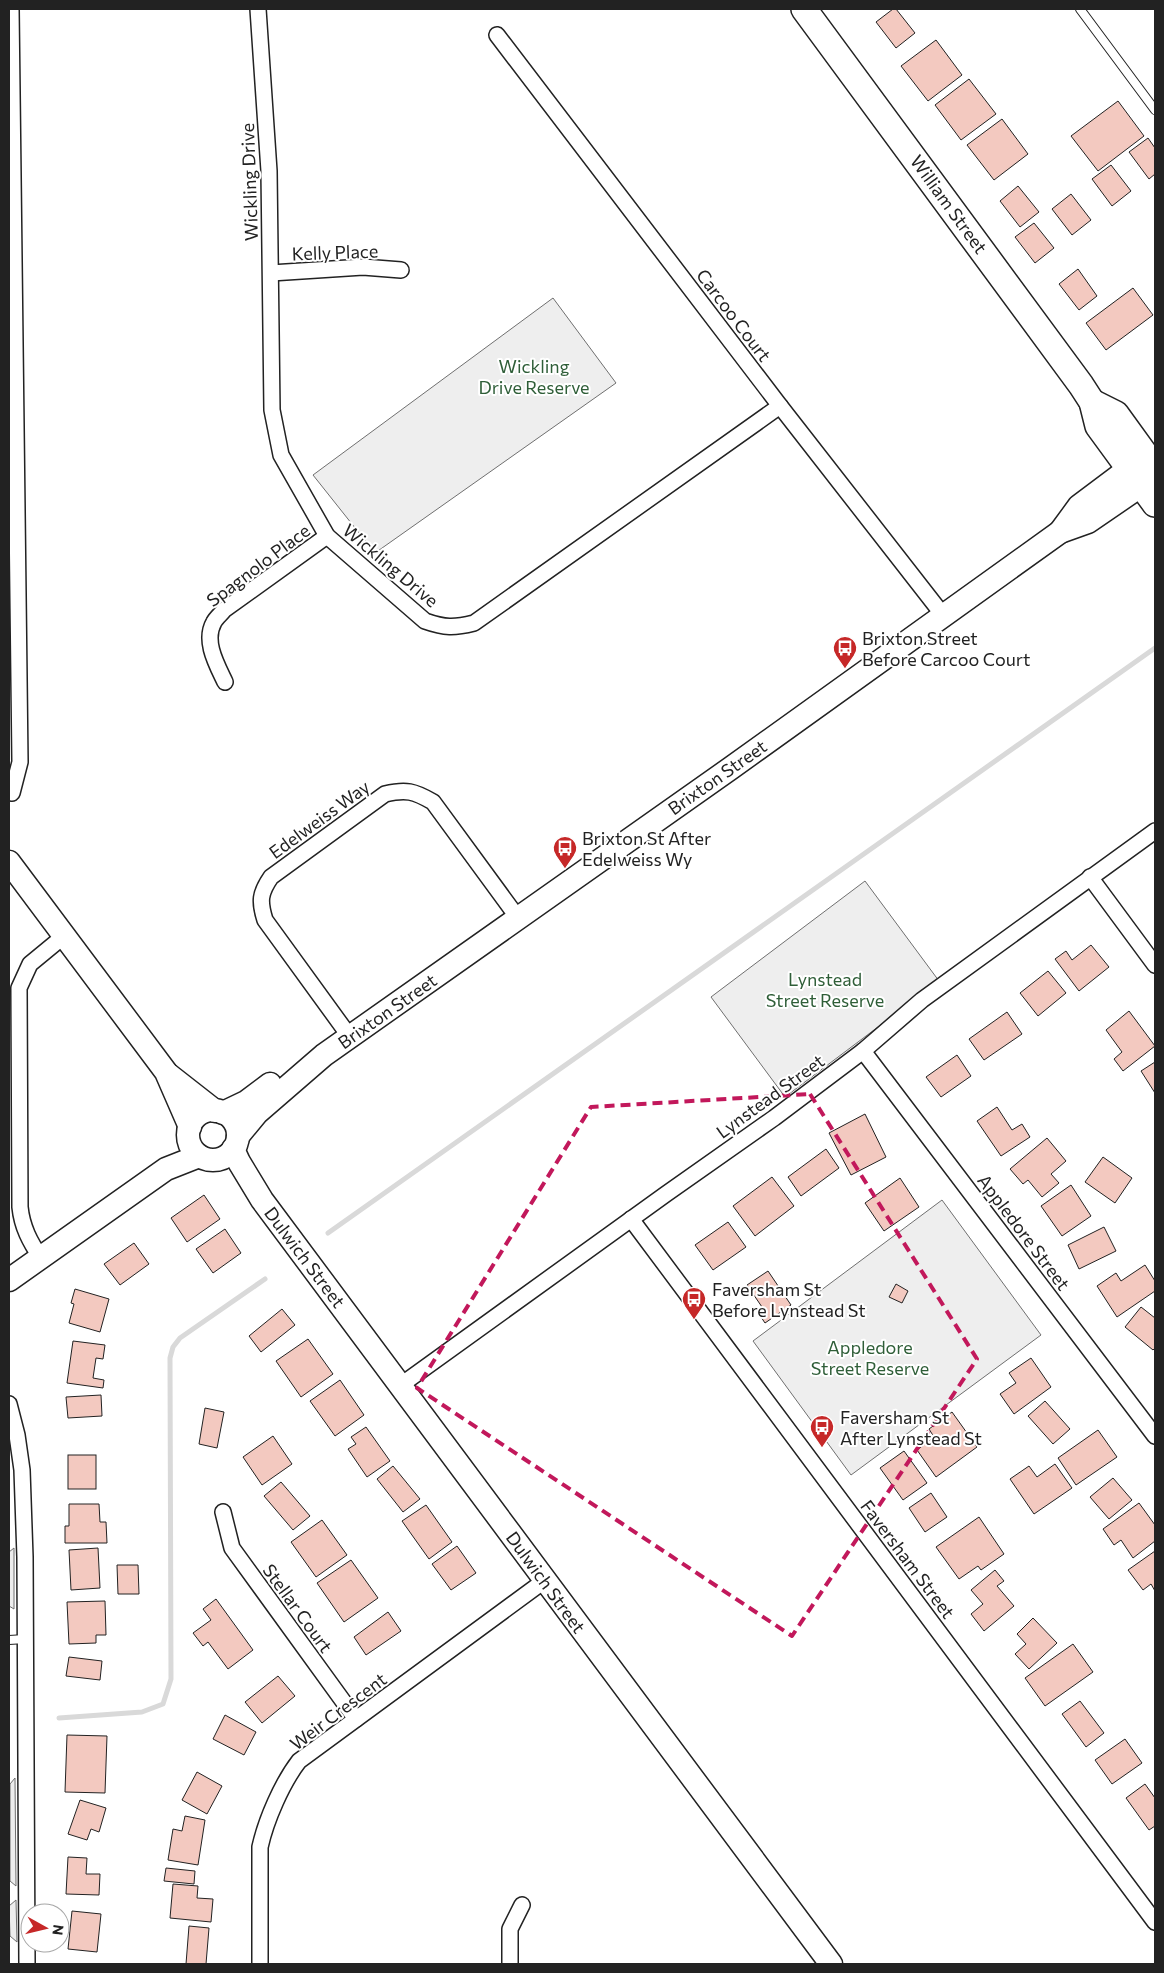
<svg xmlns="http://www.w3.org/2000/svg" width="1164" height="1973" font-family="Commissioner,sans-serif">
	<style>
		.green { fill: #eee; stroke: #6f6f6f }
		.parking { fill: #ededed; stroke: #6f6f6f }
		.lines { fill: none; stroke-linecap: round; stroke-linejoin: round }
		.stream { stroke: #d9d9d9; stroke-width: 5 }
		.building { fill: #f3c9c0; stroke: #222 }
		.lane-casing { stroke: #222; stroke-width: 10 }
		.street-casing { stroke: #222; stroke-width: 18 }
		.secondary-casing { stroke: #222; stroke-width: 25 }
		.primary-casing { stroke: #222; stroke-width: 28 }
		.lane { stroke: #fff; stroke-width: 8 }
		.street { stroke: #fff; stroke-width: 15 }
		.secondary { stroke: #fff; stroke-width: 22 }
		.primary { stroke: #fff; stroke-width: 25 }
		.marked { fill: none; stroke: #c2185b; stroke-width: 4; stroke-dasharray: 10 6; stroke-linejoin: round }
		.labels { text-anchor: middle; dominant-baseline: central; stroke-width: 4; stroke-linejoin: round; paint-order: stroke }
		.street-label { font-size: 18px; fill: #222; stroke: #fff }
		.park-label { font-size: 18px; fill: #2f5e38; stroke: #fff }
		.poi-label { font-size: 18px; fill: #222; stroke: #fff; text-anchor: start }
	</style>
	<rect width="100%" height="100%" fill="#fff"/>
	<!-- green -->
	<g class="green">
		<polygon points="553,298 616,383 375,553 313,475"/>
		<polygon points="865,881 939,981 785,1097 711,997"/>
		<polygon points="942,1200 1041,1335 851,1475 753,1341"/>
	</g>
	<!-- parking -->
	<g class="parking">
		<polygon points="14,1548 14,1609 9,1606 9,1552"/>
		<polygon points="15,1778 16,1886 10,1881 10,1784"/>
		<polygon points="16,1900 17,1942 10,1936 9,1906"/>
	</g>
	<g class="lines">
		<!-- stream -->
		<g class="stream">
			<polyline points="328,1233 1155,648"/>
			<polyline points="59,1718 142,1712 163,1704 171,1679 170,1358 173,1347 180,1338 265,1279"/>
		</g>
	</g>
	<!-- building -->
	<g class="building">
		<polygon points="893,9 896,9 915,33 896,48 876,22"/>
		<polygon points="936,40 962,75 928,101 901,66"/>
		<polygon points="969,79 996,114 961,140 935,105"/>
		<polygon points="1118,101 1144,136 1098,171 1071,136"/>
		<polygon points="1002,119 1028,154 994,180 967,145"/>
		<polygon points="1148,138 1155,148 1155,174 1149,179 1129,152"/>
		<polygon points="1111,165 1131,191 1112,206 1092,179"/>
		<polygon points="1018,186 1039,212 1020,227 1000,201"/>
		<polygon points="1071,194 1091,220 1072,235 1052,209"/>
		<polygon points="1034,223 1054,248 1035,263 1015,237"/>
		<polygon points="1078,269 1097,296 1079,310 1059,284"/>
		<polygon points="1133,288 1153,315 1106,350 1086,323"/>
		<polygon points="1091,945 1109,967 1079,991 1055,959 1066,951 1072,960"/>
		<polygon points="1048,971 1066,993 1038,1016 1020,993"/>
		<polygon points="1129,1011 1155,1046 1123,1071 1114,1059 1122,1052 1106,1030"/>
		<polygon points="1007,1012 1022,1034 984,1060 969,1039"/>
		<polygon points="957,1055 971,1076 941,1097 926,1077"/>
		<polygon points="1155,1062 1155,1093 1141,1071"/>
		<polygon points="997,1107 1012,1130 1022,1124 1030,1137 1001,1156 977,1121"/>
		<polygon points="865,1114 886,1157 851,1175 829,1133"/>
		<polygon points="1047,1138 1066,1161 1051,1174 1059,1183 1042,1197 1028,1180 1023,1184 1010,1169"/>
		<polygon points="826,1149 839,1168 801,1196 788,1177"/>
		<polygon points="1103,1157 1132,1178 1115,1203 1085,1182"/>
		<polygon points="772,1177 794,1206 755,1236 733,1206"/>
		<polygon points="900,1178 919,1207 884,1231 865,1203"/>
		<polygon points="1071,1185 1091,1216 1062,1236 1041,1206"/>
		<polygon points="204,1195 220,1219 187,1242 171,1218"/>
		<polygon points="728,1222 746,1247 713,1270 695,1245"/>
		<polygon points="1104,1227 1116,1251 1079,1269 1068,1245"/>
		<polygon points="225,1229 241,1253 213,1273 196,1249"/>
		<polygon points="134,1243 149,1264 120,1285 104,1264"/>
		<polygon points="1145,1265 1155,1281 1155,1291 1117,1317 1097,1286 1116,1273 1121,1281"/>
		<polygon points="768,1271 791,1305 765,1323 757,1311 762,1307 747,1285"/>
		<polygon points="896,1284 908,1291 902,1303 889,1297"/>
		<polygon points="75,1289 109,1299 100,1332 69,1323 74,1304 71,1303"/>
		<polygon points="1141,1307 1155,1318 1155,1348 1153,1350 1125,1327"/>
		<polygon points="282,1309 295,1325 261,1352 249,1336"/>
		<polygon points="308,1339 333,1374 301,1397 276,1361"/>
		<polygon points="73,1341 105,1345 103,1359 96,1358 93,1378 104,1380 103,1388 67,1383"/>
		<polygon points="1031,1358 1051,1387 1014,1414 1000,1394 1016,1383 1009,1373"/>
		<polygon points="340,1380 364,1415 335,1436 310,1401"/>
		<polygon points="101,1395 102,1416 68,1418 66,1397"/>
		<polygon points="1045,1401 1070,1429 1053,1444 1028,1416"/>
		<polygon points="205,1408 224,1412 217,1448 199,1444"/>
		<polygon points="952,1412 977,1447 936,1477 917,1450 934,1437 929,1429"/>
		<polygon points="366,1427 390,1461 367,1477 348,1449 356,1444 351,1437"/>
		<polygon points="1098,1430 1117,1457 1076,1485 1058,1458"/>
		<polygon points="273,1436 292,1464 262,1485 243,1457"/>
		<polygon points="904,1451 927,1483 903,1500 880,1468"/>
		<rect x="68" y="1455" width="28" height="34"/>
		<polygon points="1055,1464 1072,1488 1034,1514 1010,1479 1029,1466 1037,1477"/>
		<polygon points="393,1466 420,1499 403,1512 377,1479"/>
		<polygon points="1113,1478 1132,1500 1109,1519 1090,1497"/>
		<polygon points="281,1482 310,1516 293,1530 264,1496"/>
		<polygon points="931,1493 947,1517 925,1532 909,1508"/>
		<polygon points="1139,1503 1155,1525 1155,1541 1133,1558 1121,1540 1114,1545 1103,1529"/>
		<polygon points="69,1504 99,1504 100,1522 106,1522 107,1543 65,1543 65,1526 69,1526"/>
		<polygon points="426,1505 452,1542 429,1559 402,1521"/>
		<polygon points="979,1517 1004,1554 981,1570 978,1566 959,1579 936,1547"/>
		<polygon points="322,1520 347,1555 316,1577 291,1542"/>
		<polygon points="457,1546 476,1573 451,1590 432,1564"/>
		<polygon points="98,1548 100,1588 71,1590 69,1550"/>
		<polygon points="1155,1551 1155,1591 1151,1584 1143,1590 1128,1570"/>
		<polygon points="351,1560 378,1598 344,1622 317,1583"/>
		<polygon points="117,1565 138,1565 139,1594 118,1594"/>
		<polygon points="995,1570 1004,1581 997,1586 1014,1606 984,1631 971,1614 983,1604 971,1590"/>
		<polygon points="216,1599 253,1650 228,1669 208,1642 203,1646 193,1633 211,1620 203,1609"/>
		<polygon points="105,1601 106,1635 96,1635 96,1643 69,1644 67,1602"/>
		<polygon points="388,1612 401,1631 366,1655 354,1637"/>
		<polygon points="1033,1618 1057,1643 1029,1669 1015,1654 1026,1644 1017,1634"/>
		<polygon points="1073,1644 1093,1672 1045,1706 1025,1678"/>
		<polygon points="69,1657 102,1661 100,1680 66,1676"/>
		<polygon points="278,1676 295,1696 262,1723 245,1702"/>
		<polygon points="1080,1701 1104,1733 1086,1747 1062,1714"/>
		<polygon points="225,1715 256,1732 244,1755 213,1739"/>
		<polygon points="67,1735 107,1736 105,1793 65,1792"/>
		<polygon points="1125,1739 1142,1763 1112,1784 1095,1760"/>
		<polygon points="197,1772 222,1786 207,1814 182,1800"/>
		<polygon points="1145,1784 1155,1798 1155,1826 1149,1830 1126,1798"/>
		<polygon points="80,1800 106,1808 99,1832 91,1829 87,1840 68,1834"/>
		<polygon points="185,1816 205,1820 198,1865 168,1860 173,1829 182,1831"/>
		<polygon points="68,1857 87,1858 86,1874 100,1874 99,1895 66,1894"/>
		<polygon points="166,1868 195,1871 194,1884 164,1881"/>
		<polygon points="173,1884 198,1886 197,1898 213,1899 211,1922 170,1918"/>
		<polygon points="72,1911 101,1914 97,1952 68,1949"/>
		<polygon points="189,1926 209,1928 206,1964 186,1964"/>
	</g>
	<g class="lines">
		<!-- lane casing -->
		<g class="lane-casing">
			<g id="lane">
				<polyline points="1080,9 1155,110"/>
				<polyline points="9,1640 25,1639"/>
			</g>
		</g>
		<!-- street casing -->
		<g class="street-casing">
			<g id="street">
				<polyline points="11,9 20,762 12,793"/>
				<path d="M258 9 269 171 272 410 281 455 327 536 425 621C445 628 454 628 474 623L780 406"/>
				<polyline points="497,35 780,406 943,615"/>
				<polyline points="271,273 363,267 401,270"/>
				<path d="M225 682C217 665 203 641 214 622 216 618 221 614 224 610L327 536"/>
				<polyline points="1090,877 1155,965"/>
				<path d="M350 1037 265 920C259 901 260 893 271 877L385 794C406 789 414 791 433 802L518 918"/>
				<polyline points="863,1051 1155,1436"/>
				<polyline points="631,1219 1155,1922"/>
				<path d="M41 1258C30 1242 22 1227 20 1207L19 988 30 964 64 936"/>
				<polyline points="401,1385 666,1194 774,1118 863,1051 922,1000 1155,831"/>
				<polyline points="9,1404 17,1435 22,1470 25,1557 27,1964"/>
				<polyline points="223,1512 232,1548 356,1719"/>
				<path d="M260 1964V1847C266 1820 282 1783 299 1761L544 1581"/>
				<polyline points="510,1964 510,1929 522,1905"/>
			</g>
		</g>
		<!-- secondary casing -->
		<g class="secondary-casing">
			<g id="secondary">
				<polyline points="1060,532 1079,506 1143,458"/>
				<polyline points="9,862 166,1072 190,1127"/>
				<polyline points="169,1075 215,1111"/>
				<circle cx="213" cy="1135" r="25"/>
				<polyline points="223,1113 246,1102 270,1084"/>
				<polyline points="238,1136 257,1113 324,1055 731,768 1060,532 1088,522 1155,476"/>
				<polyline points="233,1149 239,1162 262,1200 831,1964"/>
				<polyline points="9,1280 166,1169 199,1156"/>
			</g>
		</g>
		<!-- primary casing -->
		<g class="primary-casing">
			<g id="primary">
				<polyline points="804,9 1081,385 1092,402 1098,426 1155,504"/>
				<polyline points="1092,402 1116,414 1155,468"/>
			</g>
		</g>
		<!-- lane -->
		<use href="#lane" class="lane"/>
		<!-- street -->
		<use href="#street" class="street"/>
		<!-- secondary -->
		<use href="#secondary" class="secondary"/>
		<!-- primary -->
		<use href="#primary" class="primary"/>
	</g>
	<!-- marked area -->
	<path class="marked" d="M810 1094 977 1359 792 1636 417 1388 591 1107Z"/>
	<!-- icons -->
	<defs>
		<g id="bus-pin" transform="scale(1.25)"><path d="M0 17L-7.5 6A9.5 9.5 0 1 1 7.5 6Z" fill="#c62828" stroke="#fff"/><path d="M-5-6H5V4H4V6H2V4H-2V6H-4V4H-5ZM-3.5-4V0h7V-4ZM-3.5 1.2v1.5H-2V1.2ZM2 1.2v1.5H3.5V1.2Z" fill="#fff"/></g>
	</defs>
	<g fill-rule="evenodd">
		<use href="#bus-pin" x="845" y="648"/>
		<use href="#bus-pin" x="565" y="848"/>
		<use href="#bus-pin" x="694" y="1299"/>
		<use href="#bus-pin" x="822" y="1427"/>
	</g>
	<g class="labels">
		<!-- street labels -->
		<g class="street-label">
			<text transform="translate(249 182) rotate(-92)">Wickling Drive</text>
			<text transform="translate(949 204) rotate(54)">William Street</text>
			<text transform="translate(335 252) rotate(-2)">Kelly Place</text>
			<text transform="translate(734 315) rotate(53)">Carcoo Court</text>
			<text transform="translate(258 565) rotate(-37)">Spagnolo Place</text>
			<text transform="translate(391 565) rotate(40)">Wickling Drive</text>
			<text transform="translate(717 777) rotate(-35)">Brixton Street</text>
			<text transform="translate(319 819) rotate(-36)">Edelweiss Way</text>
			<text transform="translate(387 1011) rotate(-35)">Brixton Street</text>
			<text transform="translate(770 1096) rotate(-36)">Lynstead Street</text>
			<text transform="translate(1024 1232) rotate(53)">Appledore Street</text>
			<text transform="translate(305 1257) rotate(53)">Dulwich Street</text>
			<text transform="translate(908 1559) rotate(53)">Faversham Street</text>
			<text transform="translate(546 1582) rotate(54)">Dulwich Street</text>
			<text transform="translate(298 1608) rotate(54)">Stellar Court</text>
			<text transform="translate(338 1711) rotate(-37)">Weir Crescent</text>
		</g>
		<!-- park labels -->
		<g class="park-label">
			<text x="534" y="366">Wickling<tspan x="534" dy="21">Drive Reserve</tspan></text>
			<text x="825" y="979">Lynstead<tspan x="825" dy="21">Street Reserve</tspan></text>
			<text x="870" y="1347">Appledore<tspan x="870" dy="21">Street Reserve</tspan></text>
		</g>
		<!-- poi labels -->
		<g class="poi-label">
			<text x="862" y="638">Brixton Street<tspan x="862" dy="21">Before Carcoo Court</tspan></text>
			<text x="582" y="838">Brixton St After<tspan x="582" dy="21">Edelweiss Wy</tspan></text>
			<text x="712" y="1289">Faversham St<tspan x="712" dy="21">Before Lynstead St</tspan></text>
			<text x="840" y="1417">Faversham St<tspan x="840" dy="21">After Lynstead St</tspan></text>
		</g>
	</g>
	<!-- border -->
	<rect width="1164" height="1973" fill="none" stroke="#222222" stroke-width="20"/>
	<!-- north arrow -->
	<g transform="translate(45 1928) rotate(98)"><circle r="24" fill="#ffffff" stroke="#a7a7a7"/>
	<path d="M0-4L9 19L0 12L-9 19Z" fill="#c62828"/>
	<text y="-8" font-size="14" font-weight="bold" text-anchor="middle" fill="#222222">N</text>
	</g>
</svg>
